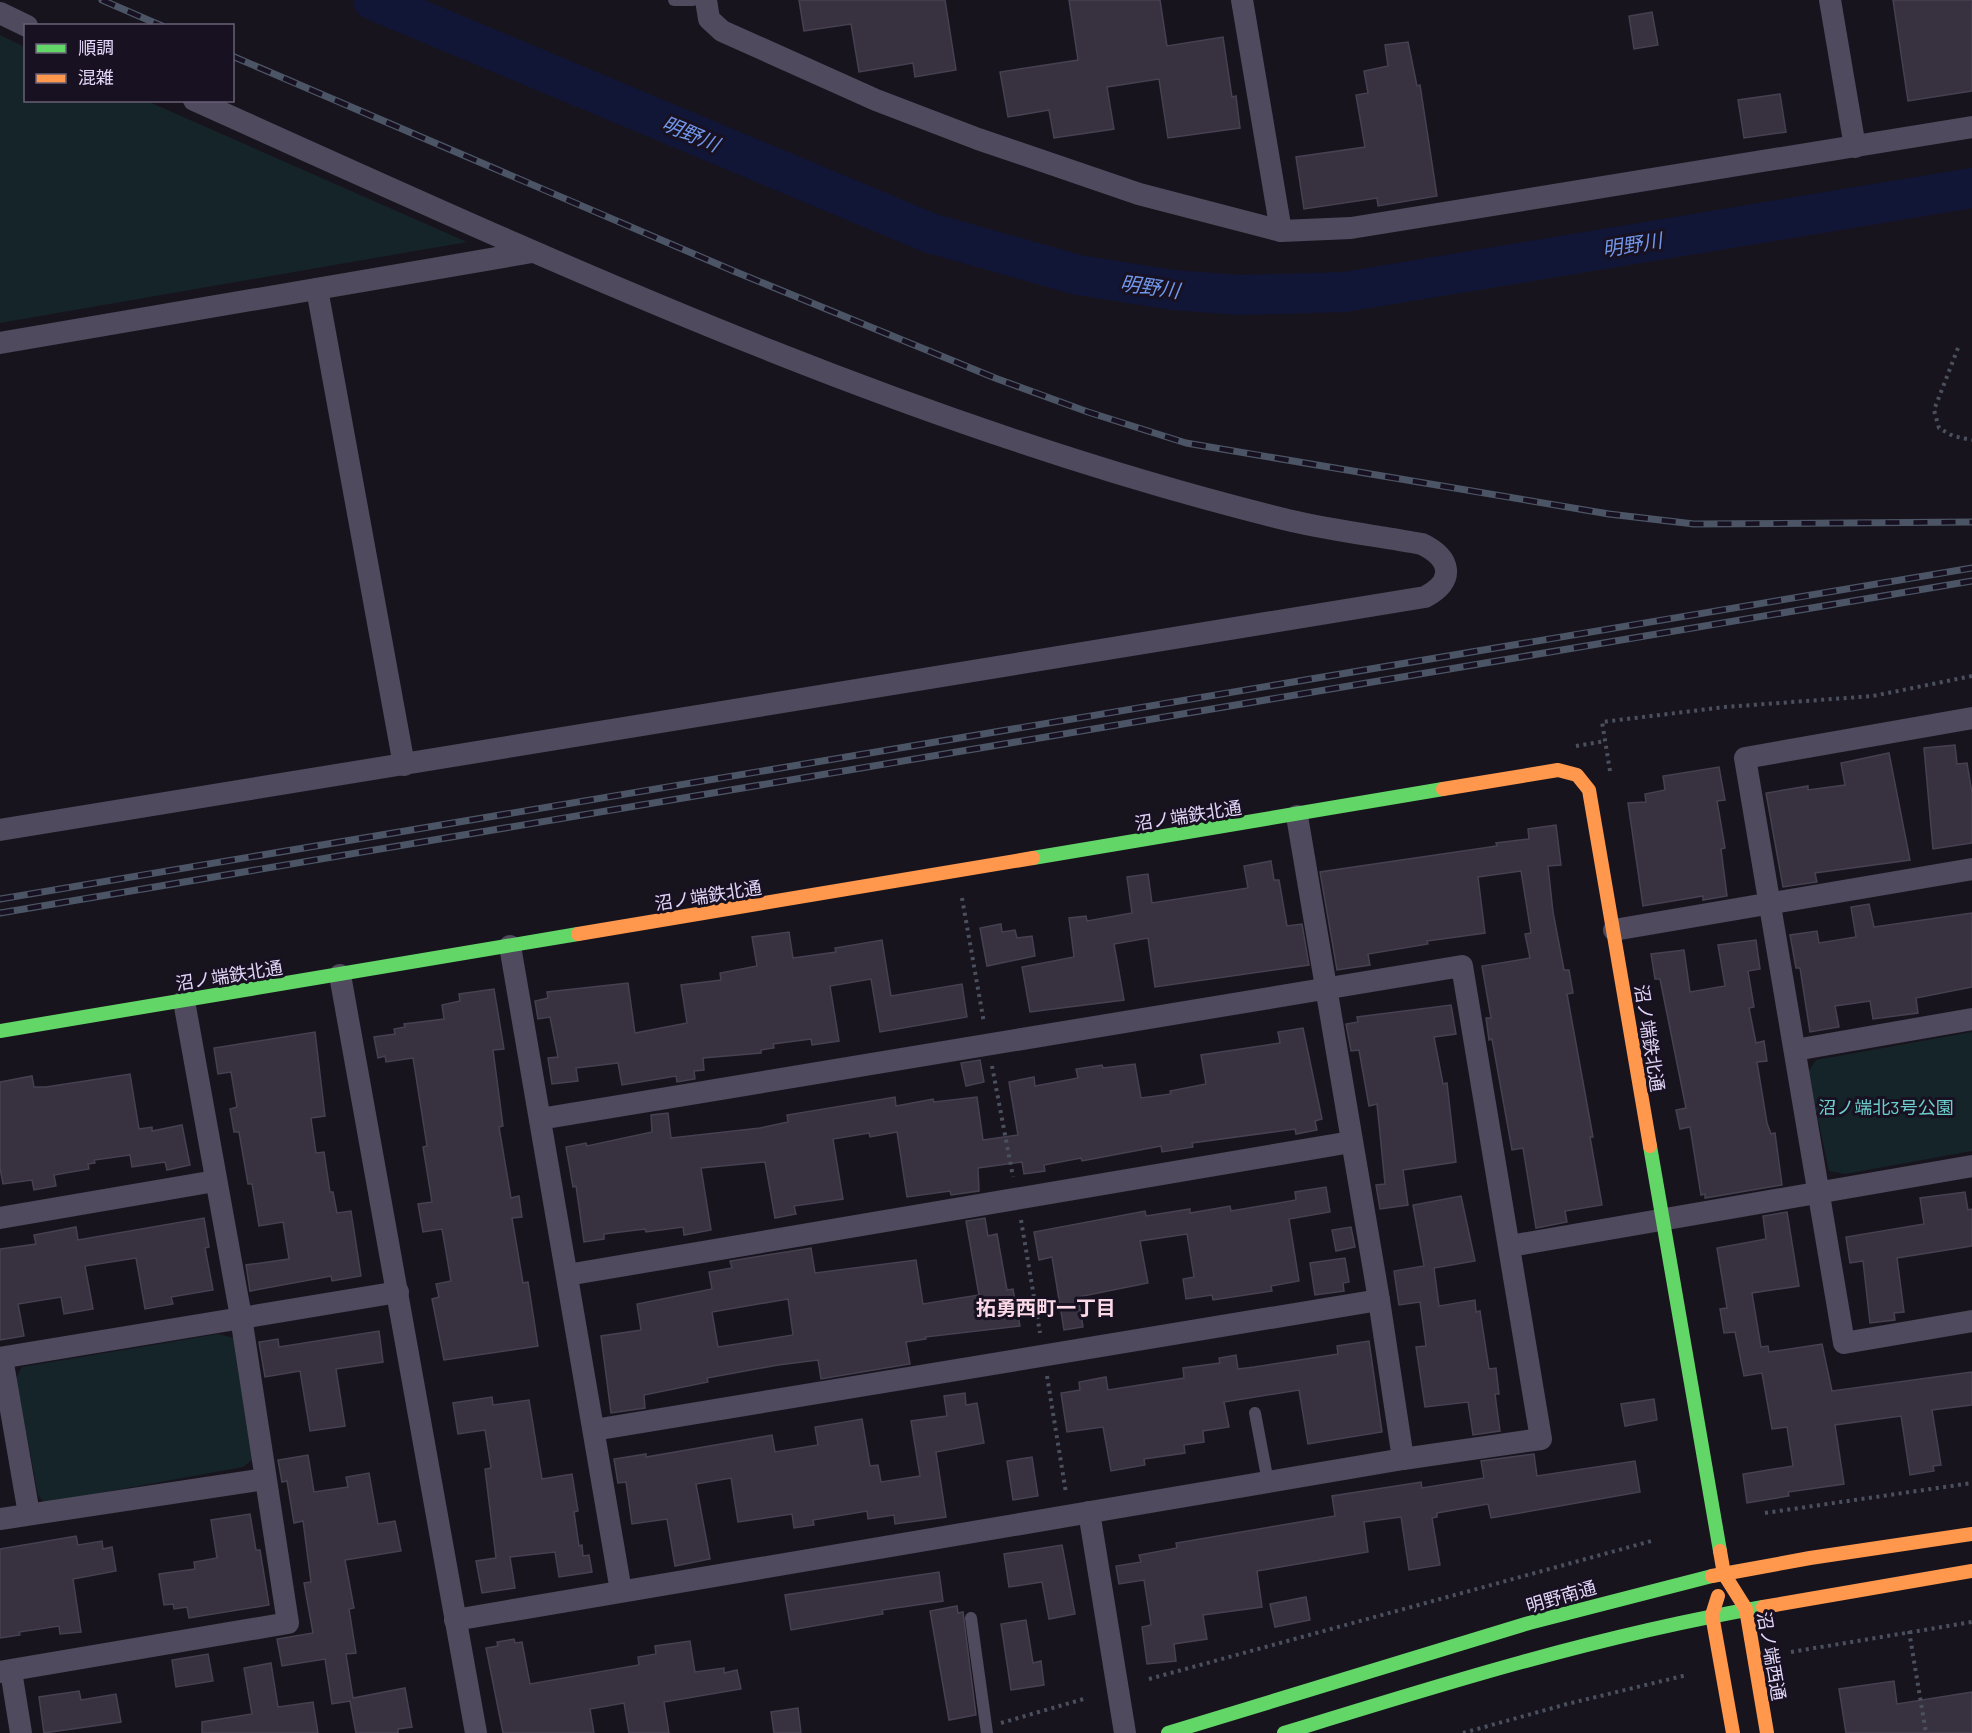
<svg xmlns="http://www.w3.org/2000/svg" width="1972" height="1733" font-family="Barlow,'Noto Sans JP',sans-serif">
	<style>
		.green { fill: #152428 }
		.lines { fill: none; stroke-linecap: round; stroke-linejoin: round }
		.river { stroke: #111637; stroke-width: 40 }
		.building { fill: #383240; stroke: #464050; stroke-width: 1.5; fill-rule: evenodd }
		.path { stroke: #4b505e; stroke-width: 4; stroke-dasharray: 3 4.5; stroke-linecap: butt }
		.lane { stroke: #4f4a5d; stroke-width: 12 }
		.street { stroke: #4f4a5d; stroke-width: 22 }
		.fast { stroke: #63d668; stroke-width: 14 }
		.slow { stroke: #ff974d; stroke-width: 14 }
		.rail-casing { stroke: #4b5565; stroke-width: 7 }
		.rail { stroke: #171121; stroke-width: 4.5; stroke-dasharray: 14; stroke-linecap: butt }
		.labels { text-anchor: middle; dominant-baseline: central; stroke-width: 6; stroke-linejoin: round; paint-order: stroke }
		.street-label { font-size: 18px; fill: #e3d6f9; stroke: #171121 }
		.park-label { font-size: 18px; fill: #6ccfce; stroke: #171121 }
		.water-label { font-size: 20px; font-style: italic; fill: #7297eb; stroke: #171121 }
		.neighbourhood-label { font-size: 20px; font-weight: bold; fill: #fad8e6; stroke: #171121 }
	</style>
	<rect width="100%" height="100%" fill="#18141e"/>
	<!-- green -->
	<g class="green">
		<polygon points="0,35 25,47 26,100 147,101 467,242 0,323"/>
		<polygon points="1972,1032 1972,1151 1845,1174 1829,1171 1808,1072 1816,1060"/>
		<polygon points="218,1334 234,1338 253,1459 243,1467 45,1503 38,1495 16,1378 22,1367"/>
	</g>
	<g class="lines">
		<!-- river -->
		<polyline class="river" points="373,0 930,233 1078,275 1173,290 1240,295 1344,292 1972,188"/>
	</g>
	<!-- building -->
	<g class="building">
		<polygon points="799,0 945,0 956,70 915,77 913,63 859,72 851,24 804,31"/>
		<polygon points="1069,0 1160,0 1167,46 1223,37 1232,97 1236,96 1240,128 1168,138 1159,79 1107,87 1114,129 1054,138 1049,110 1008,117 1000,72 1078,60"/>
		<polygon points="1893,0 1972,0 1972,91 1908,101"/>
		<polygon points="1652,12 1658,45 1634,49 1629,16"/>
		<polygon points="1408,42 1417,86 1420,85 1437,196 1378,206 1377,198 1304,209 1296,157 1365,147 1356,95 1368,93 1364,71 1388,66 1385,45"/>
		<polygon points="1780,94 1786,132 1744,138 1738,100"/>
		<polygon points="1955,745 1957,764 1967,763 1972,793 1972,843 1933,849 1924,748"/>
		<polygon points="1889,753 1910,860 1815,873 1817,882 1783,887 1766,793 1808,786 1808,790 1845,785 1841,763"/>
		<polygon points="1719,767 1725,800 1717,801 1725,848 1721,849 1727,896 1703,900 1703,896 1643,906 1628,803 1646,802 1645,794 1665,790 1663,776"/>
		<polygon points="1556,825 1561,865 1548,866 1553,912 1564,970 1569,970 1573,993 1567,994 1593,1137 1590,1137 1602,1205 1565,1211 1567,1222 1536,1228 1523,1148 1512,1150 1492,1039 1489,1040 1486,1018 1491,1018 1482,966 1530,958 1525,934 1531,933 1521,871 1478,877 1485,933 1427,941 1428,944 1368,954 1370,965 1337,970 1320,872 1497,846 1496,843 1529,839 1528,829"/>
		<polygon points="1271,861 1274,880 1279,880 1287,926 1302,924 1309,965 1155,987 1148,938 1114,944 1124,1000 1030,1012 1022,967 1074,957 1069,918 1086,916 1087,921 1132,913 1127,877 1148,874 1152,903 1248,888 1244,866"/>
		<polygon points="1869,904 1874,927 1972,913 1972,987 1916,998 1918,1013 1873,1019 1870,1001 1835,1006 1839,1027 1810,1032 1800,968 1796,968 1790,935 1817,931 1819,943 1856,937 1851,907"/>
		<polygon points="1001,924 1002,932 1015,930 1017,938 1032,936 1035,956 987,966 980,928"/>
		<polygon points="789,932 793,958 836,952 835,948 882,940 891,996 962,984 967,1017 880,1032 871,979 830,986 839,1041 812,1045 811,1039 773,1044 774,1048 761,1050 761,1053 703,1058 704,1070 694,1071 695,1079 677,1082 676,1076 622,1085 618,1063 576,1068 578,1081 552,1084 548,1058 558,1057 550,1017 538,1019 535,1001 548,998 547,992 628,983 635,1033 687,1023 681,985 721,980 720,973 757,966 752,937"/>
		<polygon points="1756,940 1760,969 1748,971 1754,1007 1749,1008 1756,1043 1764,1041 1767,1061 1757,1062 1767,1123 1771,1134 1775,1133 1782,1185 1705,1198 1705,1194 1701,1195 1690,1127 1680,1129 1676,1110 1686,1108 1660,979 1655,979 1651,954 1684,950 1690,992 1725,986 1718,945"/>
		<polygon points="494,989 504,1049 493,1050 503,1126 499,1127 511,1198 519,1196 522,1217 512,1218 523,1283 528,1282 538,1346 444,1360 432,1299 439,1297 436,1284 451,1281 442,1229 423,1232 418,1204 432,1202 423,1147 427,1146 413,1058 386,1062 385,1056 378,1058 374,1037 395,1034 394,1029 405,1027 404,1024 444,1019 442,1005 460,1001 459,994"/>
		<polygon points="1451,1005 1456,1034 1434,1037 1443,1084 1447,1083 1456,1162 1403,1170 1408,1205 1380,1209 1376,1185 1385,1184 1377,1104 1369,1106 1359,1050 1351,1051 1346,1024 1358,1022 1357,1017"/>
		<polygon points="1303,1028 1322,1119 1315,1121 1317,1130 1296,1134 1295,1129 1192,1143 1193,1147 1162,1152 1161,1146 1082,1161 1081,1158 1044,1165 1045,1171 1024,1174 1022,1162 978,1168 979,1191 951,1195 950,1191 907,1197 897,1132 870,1137 869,1133 833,1139 843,1199 794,1206 796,1214 775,1218 765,1162 701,1168 711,1230 684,1235 683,1227 646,1232 645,1229 604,1234 604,1239 584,1242 576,1186 573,1187 566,1147 586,1143 587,1146 652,1132 651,1115 668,1113 671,1138 760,1128 788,1122 787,1115 895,1097 896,1106 933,1099 934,1102 977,1097 983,1140 1018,1135 1009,1082 1034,1077 1035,1086 1078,1078 1076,1069 1102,1065 1103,1068 1135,1064 1141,1098 1171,1094 1170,1091 1206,1084 1201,1055 1280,1043 1278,1032"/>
		<polygon points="315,1032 325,1116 311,1118 316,1153 324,1152 330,1192 333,1192 337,1213 351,1211 361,1276 332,1281 331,1276 250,1291 246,1265 289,1259 283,1222 259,1226 252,1184 248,1184 239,1132 234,1132 230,1109 237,1107 231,1072 218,1074 214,1048"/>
		<polygon points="980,1060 984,1082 966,1086 961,1063"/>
		<polygon points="130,1074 139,1129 152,1127 152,1131 182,1125 190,1165 167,1170 165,1162 132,1167 130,1155 94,1160 95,1163 88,1164 89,1169 54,1175 56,1186 34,1190 32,1180 3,1184 0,1168 0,1082 32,1076 34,1087 46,1087"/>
		<polygon points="1326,1187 1330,1212 1289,1219 1299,1281 1271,1286 1272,1291 1213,1300 1212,1295 1186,1299 1183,1279 1194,1277 1187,1234 1140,1241 1148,1283 1078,1297 1083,1327 1064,1330 1052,1257 1039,1260 1034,1232 1145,1211 1146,1216 1190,1209 1190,1213 1230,1206 1231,1211 1296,1200 1295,1192"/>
		<polygon points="1965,1192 1968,1210 1972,1209 1972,1246 1897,1258 1904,1312 1894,1313 1895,1320 1870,1323 1863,1261 1850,1263 1846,1237 1924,1224 1920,1198"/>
		<polygon points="1461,1196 1475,1261 1434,1268 1439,1306 1475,1300 1476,1312 1480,1311 1489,1369 1496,1368 1499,1394 1495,1394 1500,1431 1473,1435 1468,1402 1425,1407 1416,1347 1426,1346 1420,1302 1399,1305 1394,1271 1424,1266 1413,1205"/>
		<polygon points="1787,1212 1799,1286 1752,1293 1761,1347 1768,1346 1769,1352 1822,1344 1832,1391 1972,1372 1972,1405 1932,1410 1941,1465 1933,1466 1934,1471 1910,1475 1901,1416 1835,1425 1844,1484 1788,1492 1789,1496 1747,1503 1743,1474 1793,1466 1787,1427 1772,1429 1762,1373 1744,1376 1735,1332 1724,1333 1720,1309 1727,1308 1717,1248 1766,1239 1763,1216"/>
		<polygon points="204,1218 209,1247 205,1248 213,1290 171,1297 173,1304 145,1309 136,1258 85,1266 93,1309 64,1314 61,1297 18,1304 24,1336 0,1340 0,1249 36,1244 34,1235 76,1227 78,1240"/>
		<path d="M985 1218 988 1236 997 1234 1007 1290 1013 1289 1020 1326 925 1337 926 1339 906 1342 910 1364 821 1379 818 1360 778 1365 707 1378 708 1382 644 1395 645 1408 611 1413 601 1336 641 1330 637 1304 712 1289 709 1272 732 1268 730 1261 811 1248 815 1273 916 1260 923 1304 979 1295 966 1221ZM788 1299 793 1335 718 1347 712 1312Z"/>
		<polygon points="1351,1227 1355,1247 1336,1251 1332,1230"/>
		<polygon points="1345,1258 1349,1282 1343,1283 1344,1291 1315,1295 1310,1263"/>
		<polygon points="379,1331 383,1362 336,1369 345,1426 310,1431 300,1371 265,1377 259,1342 278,1339 279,1347"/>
		<polygon points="1369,1341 1382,1432 1308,1444 1299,1390 1224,1402 1229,1427 1203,1431 1204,1442 1184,1445 1185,1453 1144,1459 1145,1465 1111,1471 1103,1427 1067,1432 1061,1393 1080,1390 1079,1382 1106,1377 1108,1390 1184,1378 1183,1368 1220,1363 1219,1358 1236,1355 1238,1369 1254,1367 1338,1354 1337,1346"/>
		<polygon points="965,1393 966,1405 977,1403 984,1443 936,1452 946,1517 895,1524 894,1515 868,1519 867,1511 813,1520 814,1525 794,1528 792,1514 738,1522 731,1478 696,1484 710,1559 675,1566 667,1519 632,1524 626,1482 618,1483 614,1459 646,1454 646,1457 772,1435 775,1452 818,1445 815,1427 862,1419 870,1466 878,1465 881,1482 920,1476 911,1421 947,1416 944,1396"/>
		<polygon points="492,1397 493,1405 529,1400 542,1479 572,1474 578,1511 574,1512 579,1546 582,1545 583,1556 589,1555 592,1572 559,1577 555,1552 510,1557 515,1588 482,1593 476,1561 496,1558 485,1469 491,1468 485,1430 458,1434 453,1403"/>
		<polygon points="1654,1399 1657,1420 1625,1426 1621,1404"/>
		<polygon points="1534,1454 1537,1476 1635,1461 1640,1492 1491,1518 1488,1504 1437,1513 1437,1517 1432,1518 1440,1565 1409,1570 1401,1517 1364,1522 1368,1552 1257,1571 1262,1607 1203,1615 1207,1639 1174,1644 1176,1661 1147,1664 1142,1627 1151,1625 1144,1580 1119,1584 1116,1566 1141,1562 1139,1555 1177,1548 1176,1543 1335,1516 1332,1496 1421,1482 1422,1488 1484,1478 1481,1461"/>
		<polygon points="308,1455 314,1492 348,1487 346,1477 369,1473 378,1524 395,1521 401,1551 345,1560 354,1608 349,1609 356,1653 346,1654 353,1698 405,1688 412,1727 398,1729 398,1733 356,1733 350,1701 332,1704 325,1659 282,1666 277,1639 313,1633 304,1583 311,1582 303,1521 294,1523 287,1481 282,1482 278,1460"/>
		<polygon points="1032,1457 1038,1496 1013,1500 1007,1461"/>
		<polygon points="250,1514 256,1550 260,1550 269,1605 189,1618 187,1607 174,1609 173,1604 164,1605 159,1574 195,1569 194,1562 217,1558 211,1520"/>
		<polygon points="76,1536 78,1545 102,1541 103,1549 112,1547 116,1571 73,1579 81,1632 60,1634 59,1626 19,1632 20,1635 0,1638 0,1549"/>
		<polygon points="1062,1545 1075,1614 1049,1619 1042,1582 1009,1587 1004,1554"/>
		<polygon points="939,1572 943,1601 882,1610 883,1614 791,1630 785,1595"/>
		<polygon points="1306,1597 1310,1620 1275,1627 1270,1604"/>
		<polygon points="957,1606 958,1613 963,1612 976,1715 949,1720 930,1611"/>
		<polygon points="1026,1620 1033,1663 1041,1661 1044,1685 1011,1690 1001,1624"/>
		<polygon points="514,1639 515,1643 522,1642 530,1684 639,1665 638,1657 656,1654 655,1646 690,1641 695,1672 724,1668 724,1673 737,1670 741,1689 664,1702 669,1733 629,1733 624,1703 590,1709 594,1733 503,1733 486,1648 498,1646 497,1642"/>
		<polygon points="208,1654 213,1681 176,1687 172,1660"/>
		<polygon points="271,1663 278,1707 313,1702 318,1733 202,1733 202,1722 252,1714 244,1668"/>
		<polygon points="1894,1681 1897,1704 1972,1692 1972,1733 1846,1733 1839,1689"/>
		<polygon points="79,1691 81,1700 116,1694 121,1722 44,1733 39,1697"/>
		<polygon points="798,1708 801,1733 774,1733 771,1712"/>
	</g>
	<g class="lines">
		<!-- path -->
		<g class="path">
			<polyline points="1958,348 1934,410 1939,428 1953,436 1972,440"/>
			<polyline points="1576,746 1605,741"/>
			<polyline points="1610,771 1602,722 1725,707 1873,696 1972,676"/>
			<polyline points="962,898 984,1023"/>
			<polyline points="992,1066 1013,1177"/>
			<polyline points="1021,1220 1040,1333"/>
			<polyline points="1047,1376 1066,1493"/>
			<polyline points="1765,1513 1972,1483"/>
			<polyline points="1909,1631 1926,1733"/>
			<polyline points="1791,1652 1972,1622"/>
			<polyline points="1149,1679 1655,1540"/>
			<polyline points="1001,1723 1087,1698"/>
			<polyline points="1463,1733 1567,1704 1687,1675"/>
		</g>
		<!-- lane -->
		<g class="lane">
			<polyline points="674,0 693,0"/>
			<polyline points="1255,1413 1268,1482"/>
			<polyline points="971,1618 987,1733"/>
		</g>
		<!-- street -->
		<g class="street">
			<polyline points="706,0 709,19 722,31 876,100 978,139 1139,194 1281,231 1351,228 1972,127"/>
			<polyline points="1242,0 1281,231"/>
			<polyline points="1830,0 1855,147"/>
			<polyline points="0,13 27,26"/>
			<polyline points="317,289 404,765"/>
			<polyline points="0,343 532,252"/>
			<polyline points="1972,718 1745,758 1844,1343 1972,1321"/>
			<polyline points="1297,816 1379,1300 1403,1459"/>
			<path d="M0 830 1425 597C1456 581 1451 558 1422 544 1379 536 1335 531 1292 521 910 428 552 261 194 100"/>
			<polyline points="1614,930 1972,869"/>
			<polyline points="510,946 621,1591"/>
			<polyline points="340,975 476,1733"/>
			<polyline points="1795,1050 1972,1019"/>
			<polyline points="0,1218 215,1181"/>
			<polyline points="1510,1246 1972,1166"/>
			<polyline points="567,1275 1351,1142"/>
			<polyline points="0,1358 398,1292"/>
			<polyline points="2,1358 29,1514"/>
			<polyline points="594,1430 1379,1300"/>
			<polyline points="1089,1512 1125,1733"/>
			<polyline points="0,1519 265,1479"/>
			<polyline points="455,1620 1403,1459 1541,1439 1462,966 540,1119"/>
			<polyline points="11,1671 21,1733"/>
			<polyline points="0,1672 288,1623 241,1317 184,1001"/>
		</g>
		<!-- fast -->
		<g class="fast">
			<polyline points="1033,858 1443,789"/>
			<polyline points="0,1031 578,934"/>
			<polyline points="1650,1146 1720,1551"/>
			<polyline points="1168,1733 1529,1623 1712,1576"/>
			<path d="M1284 1733C1442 1684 1600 1635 1763 1607"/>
		</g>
		<!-- slow -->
		<g class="slow">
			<polyline points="1443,789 1558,770 1577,775 1589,790 1650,1146"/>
			<polyline points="578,934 1033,858"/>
			<polyline points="1720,1551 1724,1574 1746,1609 1767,1733"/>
			<polyline points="1712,1576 1810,1558 1972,1534"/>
			<polyline points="1718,1596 1712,1615 1733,1733"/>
			<polyline points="1763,1607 1972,1571"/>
		</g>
		<!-- rail casing -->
		<g class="rail-casing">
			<g id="rail">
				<polyline points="102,0 162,26"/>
				<polyline points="232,56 736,272 995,378 1088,412 1186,443 1609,514 1694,524 1972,522"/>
				<polyline points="0,899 1972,568"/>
				<polyline points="0,913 1972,581"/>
			</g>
		</g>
		<!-- rail -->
		<use href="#rail" class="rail"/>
	</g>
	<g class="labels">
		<!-- street labels -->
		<g class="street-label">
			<text transform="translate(1188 815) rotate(-9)">沼ノ端鉄北通</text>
			<text transform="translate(708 895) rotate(-9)">沼ノ端鉄北通</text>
			<text transform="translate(229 975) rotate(-9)">沼ノ端鉄北通</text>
			<text transform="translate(1650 1038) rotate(81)">沼ノ端鉄北通</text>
			<text transform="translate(1561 1596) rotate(-16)">明野南通</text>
			<text transform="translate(1772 1656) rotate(80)">沼ノ端西通</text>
		</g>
		<!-- park labels -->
		<g class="park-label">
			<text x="1886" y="1107">沼ノ端北3号公園</text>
		</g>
		<!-- water labels -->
		<g class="water-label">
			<text transform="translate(691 133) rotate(23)">明野川</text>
			<text transform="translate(1632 244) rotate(-9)">明野川</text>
			<text transform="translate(1150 286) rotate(8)">明野川</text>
		</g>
		<!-- neighbourhood labels -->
		<g class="neighbourhood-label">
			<text x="1046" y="1307">拓勇西町一丁目</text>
		</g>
	</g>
	<!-- legend -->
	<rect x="24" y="24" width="210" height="78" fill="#171121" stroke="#696077" stroke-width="1.5"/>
	<rect x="36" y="44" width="30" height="9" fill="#63d668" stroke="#696077" stroke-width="1.5"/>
	<text x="78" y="54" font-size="18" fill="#e3d6f9">順調</text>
	<rect x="36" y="74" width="30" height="9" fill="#ff974d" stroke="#696077" stroke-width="1.5"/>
	<text x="78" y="84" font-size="18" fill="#e3d6f9">混雑</text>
</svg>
